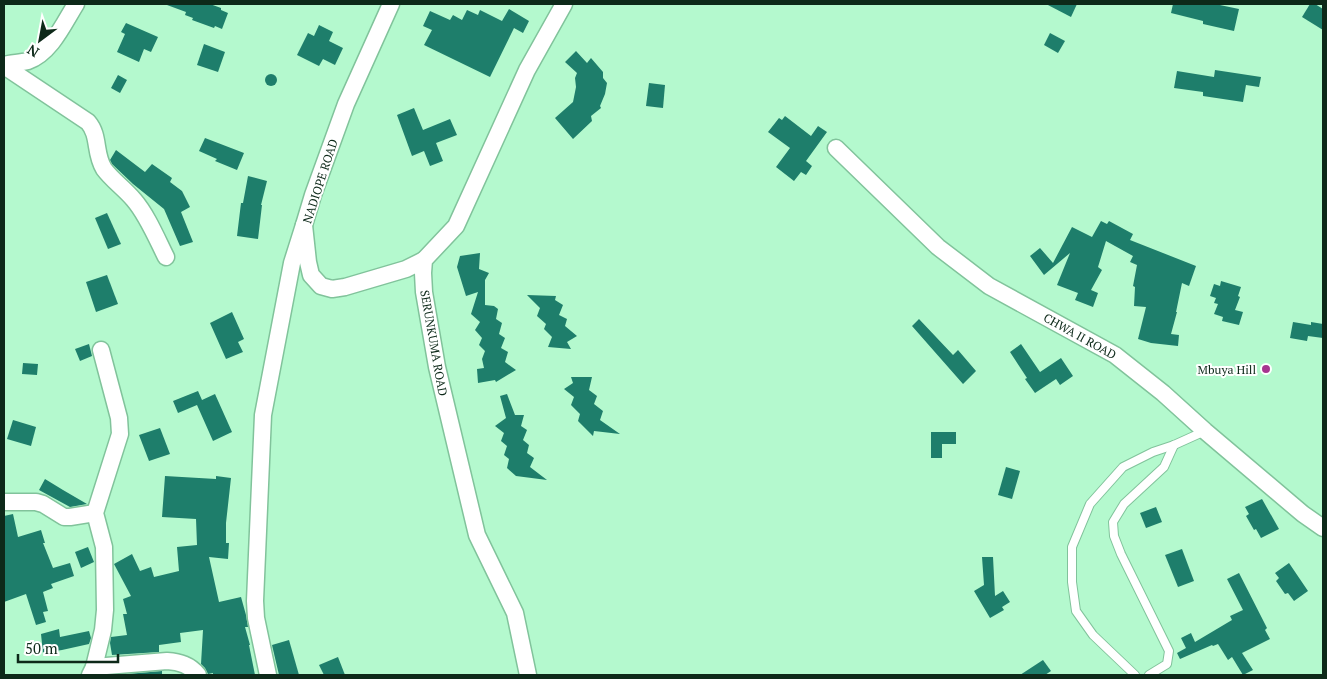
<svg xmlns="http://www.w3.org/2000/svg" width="1327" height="679" font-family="'PT Serif',serif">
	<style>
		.building { fill: #1e7e6b }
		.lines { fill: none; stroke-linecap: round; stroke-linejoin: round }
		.service-casing { stroke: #81c39b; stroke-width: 10 }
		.minor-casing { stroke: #81c39b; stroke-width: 19 }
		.service { stroke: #fff; stroke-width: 8 }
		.minor { stroke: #fff; stroke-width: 16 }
		.poi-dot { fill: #a73590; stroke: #fff; stroke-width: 2 }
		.labels { text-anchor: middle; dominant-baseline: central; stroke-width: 4; stroke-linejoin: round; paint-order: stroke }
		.street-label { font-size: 12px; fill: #0d2919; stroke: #fff }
		.poi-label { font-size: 12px; fill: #0d2919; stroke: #fff; text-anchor: end }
	</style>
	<rect width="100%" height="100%" fill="#b4f9ce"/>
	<!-- building -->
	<g class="building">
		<polygon points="168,4 210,4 221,8 221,10 228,13 222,29 215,26 214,28 192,20 193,18 185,15 186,12 167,5"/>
		<polygon points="1046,4 1077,4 1071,17"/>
		<polygon points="1173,4 1215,4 1239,9 1234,31 1203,24 1203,21 1171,13"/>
		<polygon points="1310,4 1315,4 1323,9 1323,30 1302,17"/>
		<polygon points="509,9 529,21 523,33 514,28 490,77 424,45 432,30 423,26 430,11 450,20 453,15 462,20 467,10 478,15 480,10 502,21"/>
		<polygon points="126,23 158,37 151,52 144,49 139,62 117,52 125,34 121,32"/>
		<polygon points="319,25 333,32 329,41 343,48 335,65 323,59 319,66 297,55 308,33 314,36"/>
		<polygon points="1050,33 1065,41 1058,53 1044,45"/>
		<polygon points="204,44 225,52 218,72 197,65"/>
		<polygon points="576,51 587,63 591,58 603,72 603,78 607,83 605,94 600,106 601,108 591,116 592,121 573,139 555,118 573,102 576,87 575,78 577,73 565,62"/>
		<polygon points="1215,70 1261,77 1259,87 1246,85 1243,102 1203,96 1203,92 1174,88 1177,71 1214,77"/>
		<circle cx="271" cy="80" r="6"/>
		<polygon points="118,75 127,80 120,93 111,88"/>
		<polygon points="649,83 665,85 663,108 646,106"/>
		<polygon points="414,108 423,130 450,119 457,135 436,143 443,161 430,166 424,151 412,156 397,115"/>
		<polygon points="785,116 811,136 818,126 827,132 806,161 812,166 806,175 801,172 794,181 776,167 790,148 768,132 779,118 782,120"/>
		<polygon points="205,138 244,153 237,170 215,161 217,159 199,151"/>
		<polygon points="116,150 145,172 152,164 172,178 170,182 182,191 190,207 181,212 193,242 180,246 164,209 133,184 112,164 110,160"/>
		<polygon points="248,176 267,181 261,205 262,205 258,239 237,236 241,203 243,203"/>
		<polygon points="107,213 121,244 108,249 95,218"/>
		<polygon points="1101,221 1107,224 1109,221 1133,234 1130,240 1196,266 1189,286 1182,283 1176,312 1177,312 1171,334 1179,335 1178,346 1151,343 1138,339 1146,307 1134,306 1135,287 1133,286 1137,265 1130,262 1133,256 1106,241 1098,267 1102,270 1091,290 1098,293 1093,307 1075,300 1078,293 1057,285 1070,253 1044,275 1030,256 1040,248 1053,263 1072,227 1092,237"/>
		<polygon points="480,253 479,269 489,273 485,280 485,305 494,306 498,309 496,319 502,323 499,334 505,338 501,348 508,352 505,362 516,370 496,382 495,380 478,383 477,369 484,368 482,359 485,351 479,345 482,338 475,330 480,322 471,314 478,292 466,296 457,267 460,256"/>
		<polygon points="107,275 118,304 96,312 86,282"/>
		<polygon points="1221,281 1241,287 1238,296 1240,297 1235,310 1243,312 1239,325 1222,321 1223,317 1214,314 1218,304 1214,303 1216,298 1210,296 1214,284 1220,286"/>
		<polygon points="527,295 556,296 555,300 563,305 559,315 567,319 565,326 577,336 567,342 571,349 548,347 552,337 544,329 546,324 537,316 540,308"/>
		<polygon points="232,312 244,339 238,342 243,352 226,359 210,323"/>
		<polygon points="919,319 953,355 958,350 976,371 963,384 912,326"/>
		<polygon points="1293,322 1311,325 1311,322 1323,324 1323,338 1308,336 1307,341 1290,338"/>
		<polygon points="89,344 92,356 80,361 75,349"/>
		<polygon points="1021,344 1040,372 1061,358 1073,376 1060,385 1056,379 1035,393 1025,379 1027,378 1010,352"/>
		<polygon points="23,363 38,364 37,375 22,374"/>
		<polygon points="571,377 592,377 589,390 597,396 594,404 603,411 600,420 620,434 594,431 593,436 578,421 580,414 571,405 574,397 564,389 573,383"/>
		<polygon points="198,391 202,400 215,394 232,432 213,441 197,405 178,413 173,401"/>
		<polygon points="507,394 515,415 524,415 521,426 527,430 523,440 529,445 527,453 534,458 530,467 547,480 516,476 507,468 509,459 504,455 507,446 501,441 504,433 495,426 506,418 500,396"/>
		<polygon points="13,420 36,427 31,446 7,439"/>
		<polygon points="160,428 170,454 149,461 139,435"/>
		<polygon points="931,432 956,432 956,444 942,444 942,458 931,458"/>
		<polygon points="1006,467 1020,471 1012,499 998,495"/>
		<polygon points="165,476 216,479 216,476 231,478 226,523 226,543 229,543 228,559 209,557 219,602 241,597 246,615 248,627 245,627 250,645 249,645 255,675 213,675 213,673 208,674 205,668 201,664 203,630 180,633 181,642 159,645 159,652 112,655 110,643 111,637 127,635 123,614 127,614 123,599 131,596 114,564 132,554 140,571 151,567 154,577 179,571 177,547 197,545 196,519 162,517"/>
		<polygon points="45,479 63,490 87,504 70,507 39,490"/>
		<polygon points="1262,499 1279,529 1261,538 1256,529 1254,530 1246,516 1249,514 1245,507"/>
		<polygon points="1156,507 1162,522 1146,528 1140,513"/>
		<polygon points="13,514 18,537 41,530 45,543 43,543 53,568 70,563 74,576 51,584 53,588 43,592 48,611 43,612 46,622 36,625 26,594 4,602 4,516"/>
		<polygon points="88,547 94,562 81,568 75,552"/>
		<polygon points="1182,549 1194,581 1178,587 1165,555"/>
		<polygon points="982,557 993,557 995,596 1003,591 1010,602 1002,607 1004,610 990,618 974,591 984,585"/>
		<polygon points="1289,563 1308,591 1294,601 1288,593 1285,594 1276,581 1279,578 1275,573"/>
		<polygon points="1239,573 1267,628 1265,630 1270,639 1242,653 1253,670 1243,675 1232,657 1228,660 1218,644 1213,646 1212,645 1180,659 1177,653 1186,648 1181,638 1191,633 1195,642 1232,620 1230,616 1243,610 1227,579"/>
		<polygon points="59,629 60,637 89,631 91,638 89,644 62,650 43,653 41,634"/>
		<polygon points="289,640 299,675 279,675 272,645"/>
		<polygon points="338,657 345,675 324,675 319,665"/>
		<polygon points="1043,660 1051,671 1045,675 1020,675"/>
		<polygon points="162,671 162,675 116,675"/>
	</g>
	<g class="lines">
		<!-- service casing -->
		<g class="service-casing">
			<g id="service">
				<polyline points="1135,675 1093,635 1076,611 1072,582 1072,547 1090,504 1123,467 1153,452 1174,445 1205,431"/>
				<polyline points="1149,675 1167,664 1169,651 1121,554 1114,536 1113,522 1124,504 1164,467 1174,445"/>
			</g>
		</g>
		<!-- minor casing -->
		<g class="minor-casing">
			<g id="minor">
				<polyline points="391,4 346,104 313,195 304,225 308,262 311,275 321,286 332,289 345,287 406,269 424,260"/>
				<path d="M4 65C11 63 20 63 28 61 51 53 64 23 76 4"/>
				<path d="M4 66 88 122C100 136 94 153 104 169 112 180 125 189 134 200 147 215 157 239 166 257"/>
				<polyline points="836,148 938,247 989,286 1115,355 1163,393 1205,431 1303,514 1323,528"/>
				<polyline points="4,502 36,502 43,504 64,517 70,517 95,513"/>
				<path d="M94 667 167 661C180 662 190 665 198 675"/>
				<polyline points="90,675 94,667 103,630 105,610 104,547 95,513 120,434 119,418 101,350"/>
				<polyline points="268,675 256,618 255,601 263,415 292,263 304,225"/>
				<polyline points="528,675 515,613 477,535 437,367 424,292 423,273 424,260 456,226 527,70 564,4"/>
			</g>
		</g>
		<!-- service -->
		<use href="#service" class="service"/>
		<!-- minor -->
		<use href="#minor" class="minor"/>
	</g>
	<!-- markers -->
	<circle class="poi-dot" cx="1266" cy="369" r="5"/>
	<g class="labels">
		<!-- street labels -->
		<g class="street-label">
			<text transform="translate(320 181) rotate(-72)">NADIOPE ROAD</text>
			<text transform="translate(1080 336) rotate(29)">CHWA II ROAD</text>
			<text transform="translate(434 343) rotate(80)">SERUNKUMA ROAD</text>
		</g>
		<!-- poi labels -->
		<g class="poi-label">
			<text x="1256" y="369">Mbuya Hill</text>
		</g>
	</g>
	<!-- border -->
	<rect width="1327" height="679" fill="none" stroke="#0d2919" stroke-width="10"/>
	<!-- north arrow -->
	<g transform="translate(40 40) rotate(212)" stroke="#ffffff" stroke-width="4" paint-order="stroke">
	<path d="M0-4L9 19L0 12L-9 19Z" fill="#0d2919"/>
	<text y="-8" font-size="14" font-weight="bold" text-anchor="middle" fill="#0d2919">N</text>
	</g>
	<!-- scale -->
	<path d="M18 654v8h100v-8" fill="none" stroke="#0d2919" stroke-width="2.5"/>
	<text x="25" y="654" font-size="15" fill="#0d2919" stroke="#ffffff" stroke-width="4" paint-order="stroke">50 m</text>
</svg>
